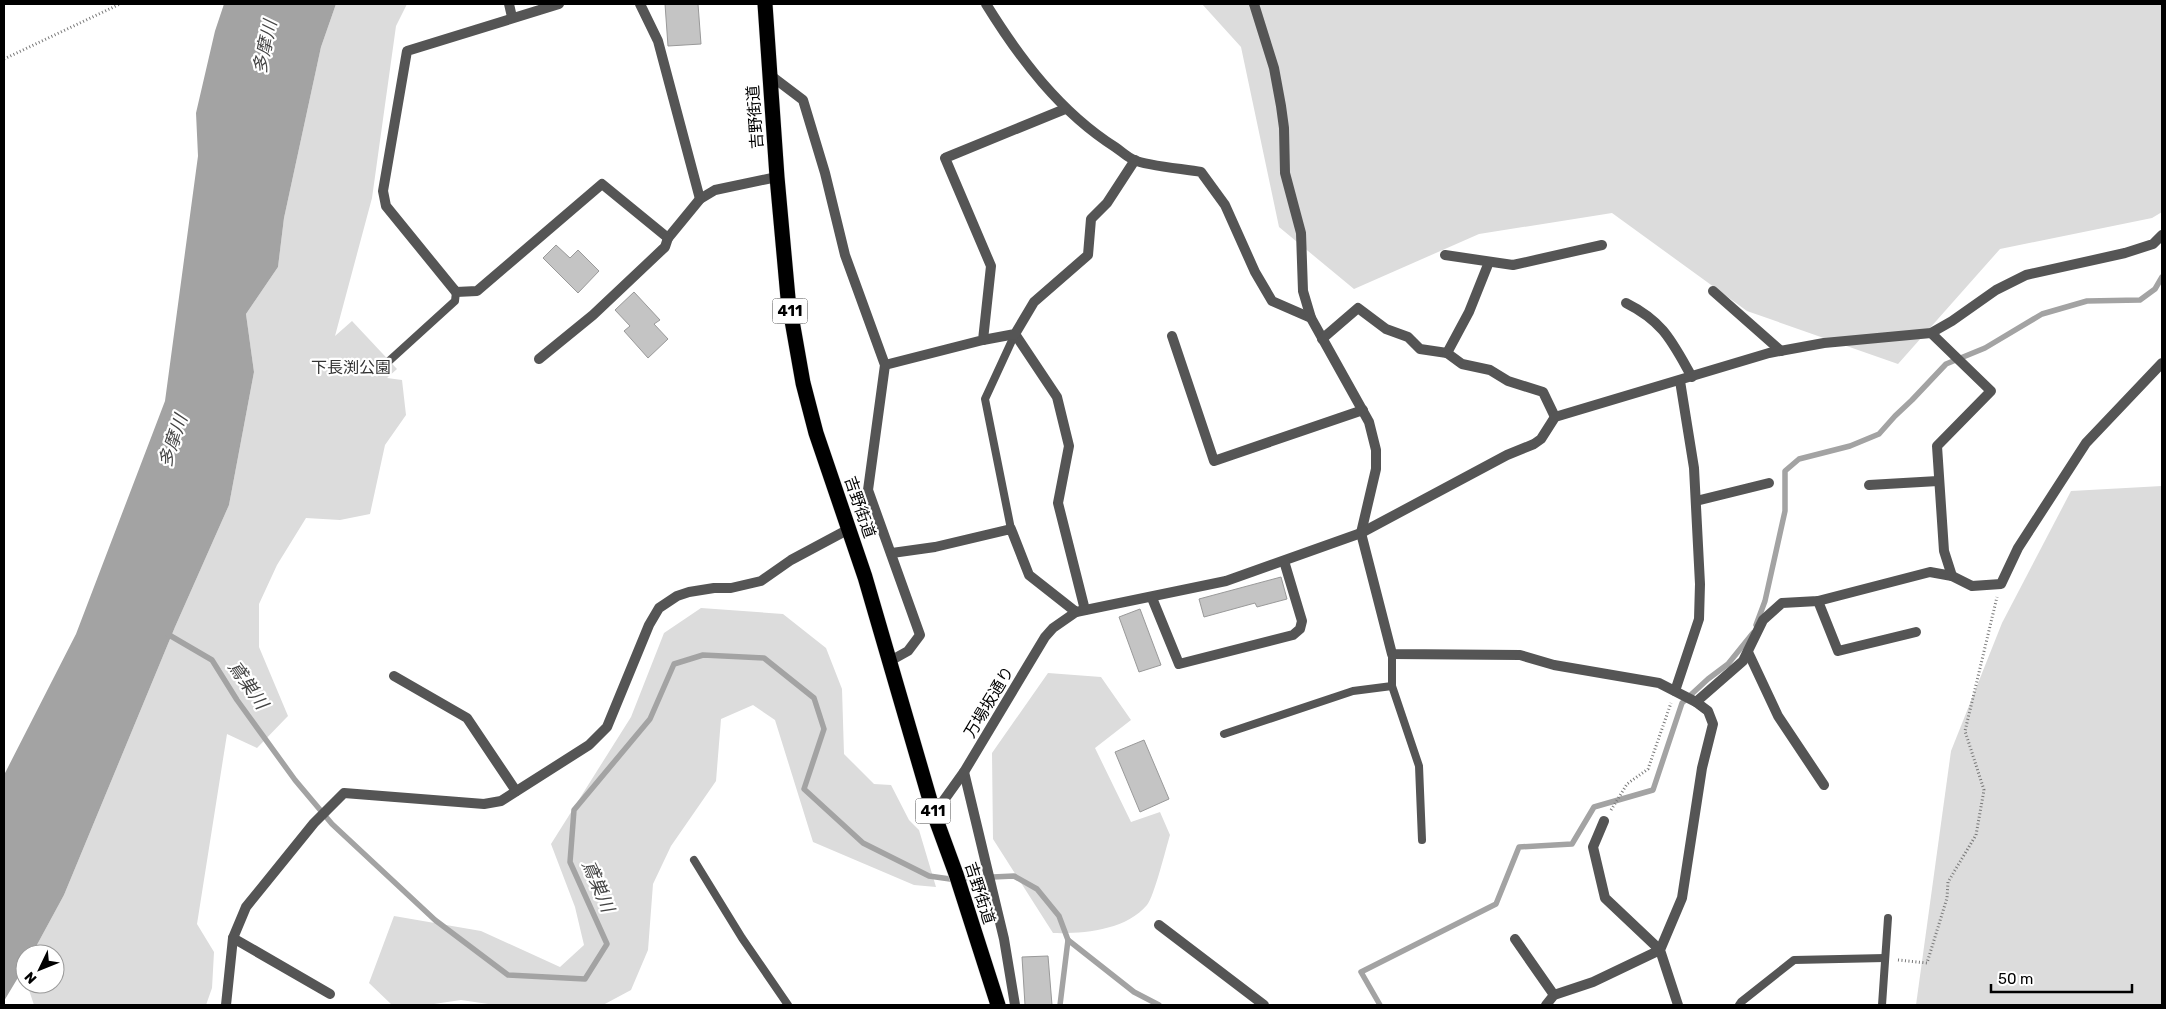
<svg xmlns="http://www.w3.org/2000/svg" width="2166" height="1009" font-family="Rubik,'Noto Sans JP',sans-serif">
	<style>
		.green { fill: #dcdcdc }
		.water { fill: #a3a3a3 }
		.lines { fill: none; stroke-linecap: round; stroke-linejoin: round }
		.stream { stroke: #a3a3a3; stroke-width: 5.5 }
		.building { fill: #c4c4c4; stroke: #999 }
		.highway-casing { stroke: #dbdbdb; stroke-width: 16 }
		.path { stroke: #777; stroke-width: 3; stroke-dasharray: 1 2.5; stroke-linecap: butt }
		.lane { stroke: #555; stroke-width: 8 }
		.street { stroke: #555; stroke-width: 10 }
		.highway { stroke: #000; stroke-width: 15 }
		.labels { text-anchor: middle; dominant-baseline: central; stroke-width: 4.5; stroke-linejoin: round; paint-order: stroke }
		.shield { fill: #fff; stroke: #4c4c4c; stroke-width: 1 }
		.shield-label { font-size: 15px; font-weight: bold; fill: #000 }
		.street-label { font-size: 16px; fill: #000; stroke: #fff }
		.park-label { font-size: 16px; fill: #333; stroke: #fff }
		.water-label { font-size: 18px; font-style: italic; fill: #444; stroke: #fff }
	</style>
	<rect width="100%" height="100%" fill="#fff"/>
	<!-- green -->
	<g class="green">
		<polygon points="336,4 407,4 396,26 372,198 335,336 352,321 397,369 387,378 402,380 406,415 385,445 370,514 340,520 306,518 277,565 259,604 259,647 288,716 257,748 227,734 197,924 214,952 212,988 206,1005 34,1005 27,984 55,984 55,954 32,954 64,895 175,627 229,505 254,372 246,314 278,267 284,218 321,47"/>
		<polygon points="1202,4 2162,4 2162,212 2152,218 2000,249 1898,364 1747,311 1612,213 1479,234 1354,289 1279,227 1241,47"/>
		<polygon points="2162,486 2162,1005 1916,1005 1951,751 2002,623 2071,491"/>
		<polygon points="701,608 783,614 826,648 842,689 844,754 874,784 891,785 909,820 919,830 936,887 914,885 813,842 775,720 753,705 721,719 716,781 671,846 653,884 648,950 631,990 603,1005 495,1005 461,1000 427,1005 392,1005 369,983 394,916 481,931 560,967 584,945 575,907 551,844 631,717 664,633"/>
		<path d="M1048 673 1101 677 1131 720 1095 748 1131 822 1160 812 1170 835C1166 848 1154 897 1147 905 1126 930 1084 934 1053 933L993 839 992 753Z"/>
	</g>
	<!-- water -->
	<polygon class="water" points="224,4 336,4 321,47 284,218 278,267 246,314 254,372 229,505 175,627 64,895 32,954 25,954 25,966 4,1001 4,775 76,634 165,401 198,156 196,113 215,31"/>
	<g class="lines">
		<!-- stream -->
		<g class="stream">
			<polyline points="1756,625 1765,601 1785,511 1785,471 1799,459 1850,446 1879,434 1895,416 1912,400 1946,364 1985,348 2042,314 2087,301 2140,300 2155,289 2162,277"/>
			<polyline points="164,632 212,660 237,700 295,780 332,824 435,920 508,975 585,979 607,944 570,862 574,810 650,719 674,664 703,655 764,658 814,698 824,729 804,789 863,843 929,876 950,879 1014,876 1037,889 1059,916 1068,940 1134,992 1159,1005"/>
			<polyline points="1060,1005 1068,940"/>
			<polyline points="1380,1005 1361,972 1496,904 1519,847 1572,844 1594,807 1653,790 1682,703 1708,679 1728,664 1753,633"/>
		</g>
	</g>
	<!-- building -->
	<g class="building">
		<polygon points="665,4 698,4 701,44 668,46"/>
		<polygon points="556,245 570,258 578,250 599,271 578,293 543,258"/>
		<polygon points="634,292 660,320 654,324 668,339 648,358 624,331 630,326 615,310"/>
		<polygon points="1281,577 1287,599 1257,607 1255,603 1204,617 1199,599"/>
		<polygon points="1140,609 1161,665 1139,672 1119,617"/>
		<polygon points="1144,740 1169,799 1140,812 1115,752"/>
		<polygon points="1048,956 1052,1005 1025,1005 1022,957"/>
	</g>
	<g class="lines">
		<!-- highway casing -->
		<g class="highway-casing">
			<polyline id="highway" points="765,4 777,177 788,298 803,383 816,433 865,577 934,814 956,874 998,1005"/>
		</g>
		<!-- path -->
		<g class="path">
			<polyline points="4,59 120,4"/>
			<polyline points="1611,810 1627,784 1648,769 1671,703"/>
			<polyline points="1898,960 1927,963 1947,898 1948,882 1976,835 1984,790 1965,731 1997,597"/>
		</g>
		<!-- lane -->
		<g class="lane">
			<polyline points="389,361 455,301 456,292"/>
			<polyline points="1011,529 985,399 1015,334"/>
			<polyline points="1392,686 1419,766 1422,840"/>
			<polyline points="1224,734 1353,691 1392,686 1392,654"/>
			<polyline points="694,860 742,938 788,1005"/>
			<polyline points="1739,1005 1741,1002 1794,960 1885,958"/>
			<polyline points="1882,1005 1888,918"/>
		</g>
		<!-- street -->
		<g class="street">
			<polyline points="509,4 512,17"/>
			<polyline points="559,4 407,51 383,191 386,206 456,292 477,291 602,184 668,238 700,199 715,190 777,177"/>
			<polyline points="640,4 658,41 700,199"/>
			<path d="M986 4C1020 59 1060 112 1115 147 1121 151 1127 157 1134 160 1147 166 1185 169 1201 172L1225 205 1255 272 1272 301 1311 318 1369 422 1376 450V469L1361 533 1392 654 1520 655 1554 665 1659 683 1696 702 1708 711 1713 724 1702 768 1682 898 1660 950 1678 1005"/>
			<polyline points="1254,4 1274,68 1281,106 1284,128 1285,173 1301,233 1303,291 1311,318"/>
			<polyline points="770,75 803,100 825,173 845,255 885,365 868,490 920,635 908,651 890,661"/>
			<polyline points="1445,255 1513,265 1602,245"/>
			<polyline points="1713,291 1781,351"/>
			<path d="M1626 303C1664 322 1672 342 1692 377"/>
			<polyline points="1931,333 1991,391 1937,446 1944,551 1952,576"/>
			<polyline points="1015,334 1057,397 1069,446 1058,503 1085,610"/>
			<polyline points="1172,336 1214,461 1363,410"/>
			<polyline points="1322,339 1358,308 1386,329 1408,337 1420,349 1447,353 1462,364 1490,370 1508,381 1543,392 1555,417"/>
			<polyline points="983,340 1015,334 1034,302 1088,255 1091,219 1107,203 1135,160"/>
			<polyline points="1447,353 1469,312 1489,262"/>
			<polyline points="539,359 593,315 665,247 668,238"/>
			<polyline points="885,365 983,340 991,266 945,158 1065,109"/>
			<polyline points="1869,485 1938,481"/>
			<polyline points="1696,501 1769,483"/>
			<polyline points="892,553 935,547 1011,529 1029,575 1076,612 1226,581 1361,533 1507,455 1534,444 1541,439 1555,417 1769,353 1824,343 1931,333 1952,321 1996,290 2026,275 2125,253 2153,244 2162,235"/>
			<polyline points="1152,598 1179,664 1293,635 1300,629 1302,621 1284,561"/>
			<polyline points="1818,601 1838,651 1916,632"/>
			<polyline points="1748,652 1778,716 1824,785"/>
			<polyline points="394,676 467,718 516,791"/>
			<polyline points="1675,691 1699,619 1700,584 1694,468 1680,381"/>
			<polyline points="1696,702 1743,661 1763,620 1782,603 1818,601 1930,572 1952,576 1972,586 2001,584 2018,548 2086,443 2162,363"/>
			<polyline points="964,772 1004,939 1015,1005"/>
			<polyline points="934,814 964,772 1045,637 1053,628 1076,612"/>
			<polyline points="1159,925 1264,1005"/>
			<polyline points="233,938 330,994"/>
			<polyline points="1515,939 1554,995"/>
			<polyline points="226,1005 233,938 246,907 314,823 344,793 484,804 501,801 589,745 607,727 649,625 659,608 677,596 689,592 714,588 731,588 761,581 791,560 849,529"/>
			<polyline points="1546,1005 1554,995 1593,982 1660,950 1605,898 1593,847 1604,821"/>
		</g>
		<!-- highway -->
		<use href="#highway" class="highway"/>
	</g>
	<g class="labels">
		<!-- shield labels -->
		<g class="shield">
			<rect x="772.5" y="298.5" width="35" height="25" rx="4"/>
			<rect x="915.5" y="798.5" width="35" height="25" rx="4"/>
		</g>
		<g class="shield-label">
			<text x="790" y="311">411</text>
			<text x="933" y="811">411</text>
		</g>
		<!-- street labels -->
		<g class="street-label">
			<text transform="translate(755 117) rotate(-94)">吉野街道</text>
			<text transform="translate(860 507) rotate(71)">吉野街道</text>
			<text transform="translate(989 702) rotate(-59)">万場坂通り</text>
			<text transform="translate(980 893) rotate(72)">吉野街道</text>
		</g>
		<!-- park labels -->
		<g class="park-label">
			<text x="351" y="367">下長渕公園</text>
		</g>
		<!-- water labels -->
		<g class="water-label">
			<text transform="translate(265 47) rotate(-78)">多摩川</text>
			<text transform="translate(173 441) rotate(-71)">多摩川</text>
			<text transform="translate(248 685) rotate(55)">鳶巣川</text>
			<text transform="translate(598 886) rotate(67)">鳶巣川</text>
		</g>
	</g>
	<!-- border -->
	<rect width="2166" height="1009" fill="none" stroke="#000000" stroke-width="10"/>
	<!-- north arrow -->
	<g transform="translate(40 969) rotate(227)"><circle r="24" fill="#ffffff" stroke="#999999"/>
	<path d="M0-4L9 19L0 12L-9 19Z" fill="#000000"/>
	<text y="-8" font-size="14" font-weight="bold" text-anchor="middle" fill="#000000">N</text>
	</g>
	<!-- scale -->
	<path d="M1991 984v8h141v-8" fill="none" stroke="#000000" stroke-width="2.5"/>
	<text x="1998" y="984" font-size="15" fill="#000000" stroke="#ffffff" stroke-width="4" paint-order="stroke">50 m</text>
</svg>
